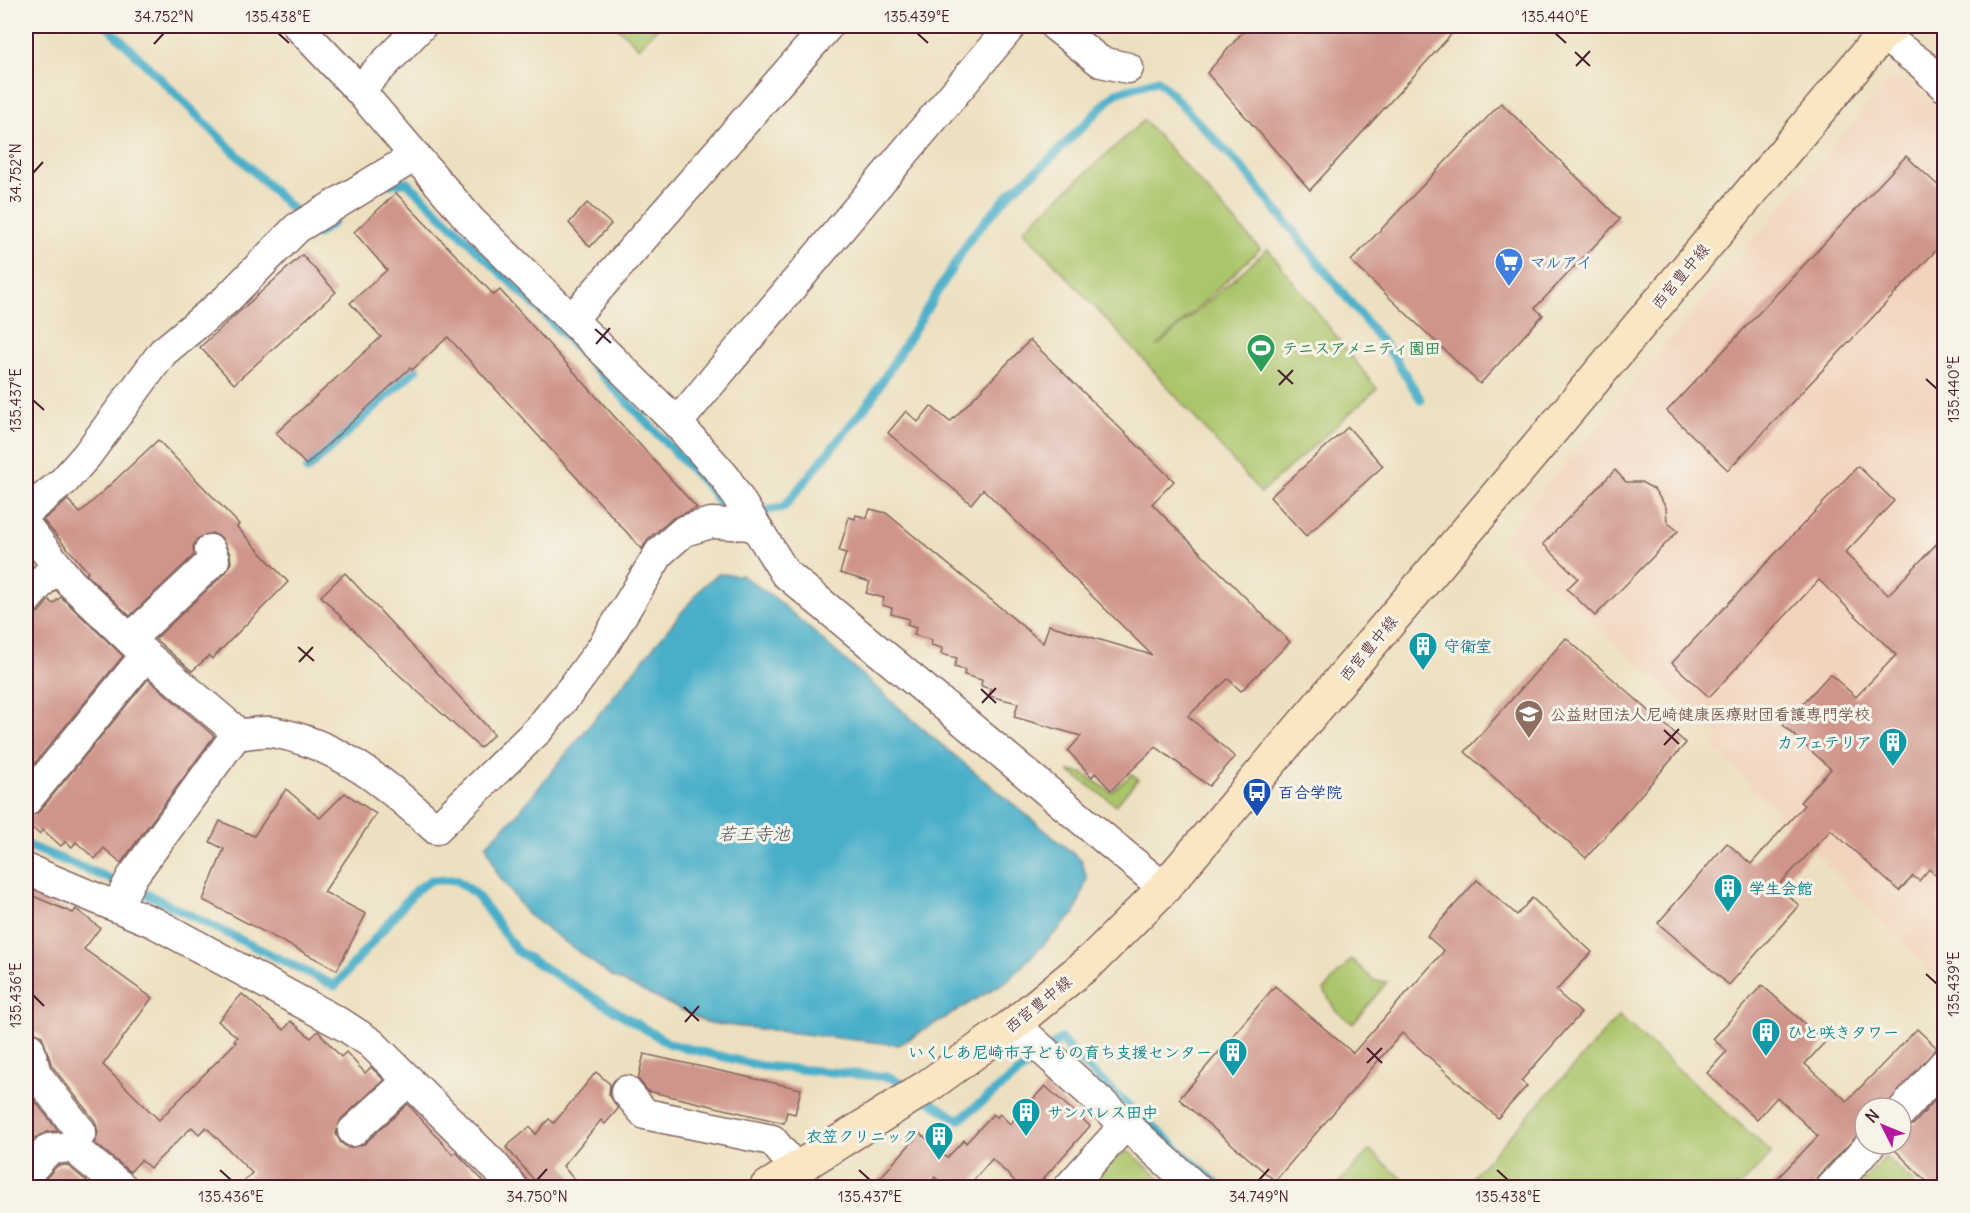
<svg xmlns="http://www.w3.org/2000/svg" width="1970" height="1213" font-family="Delius,'Klee One',sans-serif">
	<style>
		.built { fill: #f2d4be }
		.green { fill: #aac56b; stroke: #7a724b; stroke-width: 1.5 }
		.water { fill: #4aafc9; stroke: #4a677a; stroke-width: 1.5 }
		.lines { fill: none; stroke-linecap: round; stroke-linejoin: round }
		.stream { stroke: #4aafc9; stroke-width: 9 }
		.building { fill: #cf958b }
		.street-casing { stroke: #83635f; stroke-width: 33 }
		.secondary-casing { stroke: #83635f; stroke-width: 36 }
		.street { stroke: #fff; stroke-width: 30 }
		.secondary { stroke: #f9e7c3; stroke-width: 33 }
		.ticks { fill: none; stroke: #4a1f2b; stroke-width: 2 }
		.labels { text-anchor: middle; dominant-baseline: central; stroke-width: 6; stroke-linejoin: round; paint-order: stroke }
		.shop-label { font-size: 16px; font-weight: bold; fill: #366cbe; stroke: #f7f3e8; text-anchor: start }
		.street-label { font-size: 16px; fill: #4a1f2b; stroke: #f7f3e8 }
		.leisure-label { font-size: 16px; font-weight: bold; fill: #27864d; stroke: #f7f3e8; text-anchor: start }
		.culture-label { font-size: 16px; font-weight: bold; fill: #0d838f; stroke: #f7f3e8; text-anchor: start }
		.education-label { font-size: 16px; font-weight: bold; fill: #785e54; stroke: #f7f3e8; text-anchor: start }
		.transit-label { font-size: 16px; font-weight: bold; fill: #164399; stroke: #f7f3e8; text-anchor: start }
		.water-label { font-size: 18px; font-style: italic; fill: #4a5162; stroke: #f7f3e8 }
		.neatline { fill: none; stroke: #4a1f2b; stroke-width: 2 }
		.ticks-label { font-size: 15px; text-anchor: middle; fill: #4a1f2b }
	</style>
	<rect width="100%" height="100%" fill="#f7f3e8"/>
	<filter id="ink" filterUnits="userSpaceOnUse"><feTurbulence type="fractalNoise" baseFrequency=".0167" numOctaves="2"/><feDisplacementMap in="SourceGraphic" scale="12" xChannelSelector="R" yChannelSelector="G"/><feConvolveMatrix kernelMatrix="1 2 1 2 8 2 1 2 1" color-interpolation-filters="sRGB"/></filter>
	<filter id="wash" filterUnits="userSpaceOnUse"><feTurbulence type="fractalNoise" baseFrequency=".008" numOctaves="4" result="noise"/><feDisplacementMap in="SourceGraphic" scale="24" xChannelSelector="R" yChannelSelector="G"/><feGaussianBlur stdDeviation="1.35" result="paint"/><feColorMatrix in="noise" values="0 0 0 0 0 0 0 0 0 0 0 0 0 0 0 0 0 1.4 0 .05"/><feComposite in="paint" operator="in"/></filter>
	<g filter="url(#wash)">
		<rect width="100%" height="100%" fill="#ede0c0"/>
		<!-- built -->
		<polygon class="built" points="1889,79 1910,82 1944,114 1944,986 1714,748 1719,735 1501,540"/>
		<!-- green -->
		<g class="green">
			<polygon points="616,26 659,26 639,48"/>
			<polygon points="1144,120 1260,249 1156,347 1268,249 1377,389 1261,493 1143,359 1023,230"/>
			<polygon points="1068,771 1082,773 1111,792 1132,774 1138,779 1116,805"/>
			<polygon points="1351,959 1375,981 1387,982 1353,1024 1335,1010 1324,990"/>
			<polygon points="1619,1016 1772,1153 1739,1187 1463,1187"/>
			<polygon points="1369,1151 1370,1151 1412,1187 1335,1187"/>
			<polygon points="1130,1152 1170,1187 1089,1187 1119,1155"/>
			<polygon points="1885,1157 1914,1182 1909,1187 1857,1187"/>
		</g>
		<!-- water -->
		<polygon class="water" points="718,574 741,575 775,598 936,740 1082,861 1087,879 1075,913 1007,981 899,1045 708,1023 613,977 527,914 497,873 486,845 518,813 704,585"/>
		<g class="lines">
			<!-- stream -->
			<g class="stream">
				<polyline points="107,26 317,234 334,222"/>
				<polyline points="389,184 407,182 541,311 710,489 730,517"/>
				<polyline points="307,470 416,369"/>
				<polyline points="752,513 784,507 870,401 972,236 1011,192 1045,164 1116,93 1158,80 1245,171 1395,358 1421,400"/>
				<polyline points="26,845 143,892 335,986 416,890 431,880 456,880 476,894 517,951 670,1044 761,1066 890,1077 911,1090"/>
				<polyline points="922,1097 959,1120 1061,1039 1075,1057 1221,1188"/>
			</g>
		</g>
		<g id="blocks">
			<!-- building -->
			<g class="building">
				<polygon points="1248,26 1459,26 1310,190 1207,73"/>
				<polygon points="1501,103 1620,219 1535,308 1543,315 1480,384 1351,261"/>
				<polygon points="1906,156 1944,191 1944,242 1728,470 1667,411"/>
				<polygon points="396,193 494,295 500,290 697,508 673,518 648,539 642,549 448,337 412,370 410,368 306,465 276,433 381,337 350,303 387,270 354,232"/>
				<polygon points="587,203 611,224 590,247 569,223"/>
				<polygon points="302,255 336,292 234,384 200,347"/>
				<polygon points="1030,340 1174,481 1152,504 1290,642 1241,691 1228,679 1188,716 1235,757 1209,786 1156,747 1111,790 1095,773 1092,777 1068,751 1081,736 1014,717 1018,703 989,696 991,689 981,686 982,680 964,675 965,670 954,667 957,658 941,654 942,648 931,645 932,640 914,635 916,628 907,625 909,619 891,614 892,608 882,605 884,598 866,593 870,582 840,573 846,553 839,551 849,517 855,519 856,515 867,518 870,509 886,513 1043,643 1049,625 1152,655 983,489 971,504 888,433 906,411 918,422 931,406 950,422"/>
				<polygon points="1348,427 1383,466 1306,536 1270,497"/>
				<polygon points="158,440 239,524 237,527 288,582 212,659 209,656 192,671 155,639 226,572 231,563 230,554 221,537 212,533 197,539 193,547 194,555 130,616 86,574 88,572 43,520 68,500 80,513"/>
				<polygon points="1858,466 1894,501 1845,553 1888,595 1944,536 1944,883 1929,869 1919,881 1913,876 1899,891 1831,830 1777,887 1799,905 1729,985 1658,923 1727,843 1751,864 1804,805 1800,802 1831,769 1783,725 1830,674 1856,697 1896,655 1819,580 1709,697 1672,663"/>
				<polygon points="1615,470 1626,482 1641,482 1654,489 1666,507 1667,522 1678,531 1595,616 1567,589 1578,578 1543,544"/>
				<polygon points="345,573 494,734 480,748 385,662 321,596"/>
				<polygon points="61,597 123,656 26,774 26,617 39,612 49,600 53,604"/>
				<polygon points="1566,638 1686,743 1586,858 1465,752"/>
				<polygon points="148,679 214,736 121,863 104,848 95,859 76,842 72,847 65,842 61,846 43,830 39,834 26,822 26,818 39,812"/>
				<polygon points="286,789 320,818 345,793 376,814 324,892 366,914 337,970 203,900 224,849 210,842 220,821 254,836"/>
				<polygon points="1477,880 1517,915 1532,898 1592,952 1556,991 1581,1013 1521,1081 1527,1086 1498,1118 1402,1033 1275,1181 1179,1099 1275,986 1353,1053 1444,951 1427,936"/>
				<polygon points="26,893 73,913 76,909 100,928 84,949 152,998 103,1065 159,1120 236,1042 234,1040 237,1037 218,1021 242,994 284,1030 291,1021 311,1038 318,1031 341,1057 346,1052 365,1073 371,1067 384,1080 341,1119 336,1134 341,1143 348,1148 364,1144 408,1104 453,1155 456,1152 490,1188 237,1188 252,1173 206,1127 199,1134 192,1127 150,1168 141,1160 130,1172 95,1143 98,1132 95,1121 52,1066 42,1036 34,1032 26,1031"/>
				<polygon points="1762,985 1825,1042 1805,1064 1847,1101 1917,1029 1937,1048 1884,1108 1865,1108 1865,1128 1818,1176 1813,1188 1768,1188 1818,1136 1777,1097 1757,1120 1707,1073 1727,1051 1713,1039"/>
				<polygon points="644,1054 801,1089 795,1114 787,1112 784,1123 648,1091 638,1079"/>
				<polygon points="596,1072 610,1084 609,1094 618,1109 605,1124 601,1120 563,1166 581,1188 541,1188 506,1147 530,1127 536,1134 549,1119 554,1123"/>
				<polygon points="1045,1086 1090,1126 1035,1188 1022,1188 992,1159 967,1188 946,1188 935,1177 925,1188 871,1188 920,1133 947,1158 964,1140 966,1143 993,1114 997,1117 1000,1114 1010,1124"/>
				<polygon points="26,1089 58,1131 47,1132 35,1138 26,1130"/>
				<polygon points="1944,1089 1944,1188 1933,1188 1889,1144 1901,1144 1901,1129 1914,1124"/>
				<polygon points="67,1165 95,1188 37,1188 57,1166"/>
			</g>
		</g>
	</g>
	<g filter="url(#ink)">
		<use href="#blocks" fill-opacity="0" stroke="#83635f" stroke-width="1.5"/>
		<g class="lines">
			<!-- street casing -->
			<g class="street-casing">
				<g id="street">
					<polyline points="298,26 359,90 470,220 677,423 725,477 785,573 1164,888"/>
					<polyline points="1055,26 1101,62 1128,68"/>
					<polyline points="1882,35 1923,65 1944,86"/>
					<polyline points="359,90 421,26"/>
					<polyline points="572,319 828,26"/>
					<polyline points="677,423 1011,26"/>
					<polyline points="26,512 64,481 87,455 163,352 226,300 297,228 415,156"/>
					<polyline points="26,526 70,582 146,655 231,727 236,735 132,877 117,906"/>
					<polyline points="26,600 56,565"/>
					<polyline points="130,639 214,560 210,550"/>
					<path d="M236 735C247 734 261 731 272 732 338 743 389 786 436 829L539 729 574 686 602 648 660 552 684 531 711 523 753 525"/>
					<polyline points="26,801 146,655"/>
					<polyline points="26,869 155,923 345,1026 371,1043 493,1164 513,1188"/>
					<polyline points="1014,1024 1196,1188"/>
					<polyline points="29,1048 36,1074 81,1132 72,1147"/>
					<polyline points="626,1091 645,1114 772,1140 796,1169"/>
					<polyline points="1901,1112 1944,1064"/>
					<polyline points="353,1131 409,1080"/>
					<polyline points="26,1175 49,1149 72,1147 123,1188"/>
					<polyline points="1068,1188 1126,1124"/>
					<polyline points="1831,1188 1871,1144"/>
				</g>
			</g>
			<!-- secondary casing -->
			<g class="secondary-casing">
				<polyline id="secondary" points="766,1188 928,1086 1014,1024 1093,959 1164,888 1521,467 1882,35 1893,26"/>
			</g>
			<!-- street -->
			<use href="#street" class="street"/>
			<!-- secondary -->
			<use href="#secondary" class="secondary"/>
		</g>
	</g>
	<!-- ticks -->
	<path class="ticks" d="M278 33 289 43M917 33 928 43M1555 33 1566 43M154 44 164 33M1575 52 1590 66M1576 66 1590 51M33 173 43 162M595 329 611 343M596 344 610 328M1278 370 1293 384M1926 379 1937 389M1279 385 1293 370M33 400 44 410M298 647 314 661M299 662 313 647M981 689 996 703M982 703 996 688M1664 730 1679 744M1664 745 1679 729M1926 974 1937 984M33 995 44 1006M684 1007 699 1021M685 1022 699 1006M1367 1048 1382 1063M1367 1063 1382 1048M220 1170 231 1180M859 1170 870 1180M1497 1170 1508 1180M537 1180 547 1169M1259 1180 1269 1169"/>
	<!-- icons -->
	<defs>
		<g id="supermarket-pin" transform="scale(1.5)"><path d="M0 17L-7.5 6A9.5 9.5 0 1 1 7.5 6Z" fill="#3f7fe0" stroke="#f7f3e8"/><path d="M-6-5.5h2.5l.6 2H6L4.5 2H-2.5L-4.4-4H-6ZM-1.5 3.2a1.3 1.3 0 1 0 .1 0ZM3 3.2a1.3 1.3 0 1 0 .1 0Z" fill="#fff"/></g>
		<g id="stadium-pin" transform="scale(1.5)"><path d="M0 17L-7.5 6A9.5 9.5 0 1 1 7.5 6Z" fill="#2e9e5b" stroke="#f7f3e8"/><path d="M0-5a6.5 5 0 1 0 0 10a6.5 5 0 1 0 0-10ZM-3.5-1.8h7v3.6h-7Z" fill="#fff"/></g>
		<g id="building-pin" transform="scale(1.5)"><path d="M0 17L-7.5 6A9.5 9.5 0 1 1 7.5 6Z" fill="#0f9aa8" stroke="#f7f3e8"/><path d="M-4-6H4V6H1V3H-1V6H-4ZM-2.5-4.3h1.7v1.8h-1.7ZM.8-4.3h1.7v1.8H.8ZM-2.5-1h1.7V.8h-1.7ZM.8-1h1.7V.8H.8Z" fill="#fff"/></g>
		<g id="university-pin" transform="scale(1.5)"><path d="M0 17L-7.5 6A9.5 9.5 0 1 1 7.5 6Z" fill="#8d6e63" stroke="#f7f3e8"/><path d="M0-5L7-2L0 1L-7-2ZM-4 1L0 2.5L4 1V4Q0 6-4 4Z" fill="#fff"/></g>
		<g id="bus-pin" transform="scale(1.5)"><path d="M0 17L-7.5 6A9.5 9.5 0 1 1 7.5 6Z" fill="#1a4fb4" stroke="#f7f3e8"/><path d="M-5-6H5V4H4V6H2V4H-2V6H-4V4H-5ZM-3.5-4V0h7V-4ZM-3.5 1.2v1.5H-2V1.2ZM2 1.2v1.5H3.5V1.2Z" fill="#fff"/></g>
	</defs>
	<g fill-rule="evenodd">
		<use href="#supermarket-pin" x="1509" y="262"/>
		<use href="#stadium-pin" x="1261" y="348"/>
		<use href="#building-pin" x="1423" y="646"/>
		<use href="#university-pin" x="1529" y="714"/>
		<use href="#building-pin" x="1893" y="742"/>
		<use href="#bus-pin" x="1257" y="792"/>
		<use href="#building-pin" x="1728" y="888"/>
		<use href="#building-pin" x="1766" y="1032"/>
		<use href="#building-pin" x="1233" y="1052"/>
		<use href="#building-pin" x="1026" y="1112"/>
		<use href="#building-pin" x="939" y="1136"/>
	</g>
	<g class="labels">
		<!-- shop labels -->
		<g class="shop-label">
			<text x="1530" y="262">マルアイ</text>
		</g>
		<!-- street labels -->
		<g class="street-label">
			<text transform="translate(1680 276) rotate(-50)">西宮豊中線</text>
			<text transform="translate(1368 648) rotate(-50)">西宮豊中線</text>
			<text transform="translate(1038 1004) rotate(-39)">西宮豊中線</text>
		</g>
		<!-- leisure labels -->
		<g class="leisure-label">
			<text x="1282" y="348">テニスアメニティ園田</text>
		</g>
		<!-- culture labels -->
		<g class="culture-label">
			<text x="1444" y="646">守衛室</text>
			<text x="1872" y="742" text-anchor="end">カフェテリア</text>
			<text x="1749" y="888">学生会館</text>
			<text x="1787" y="1032">ひと咲きタワー</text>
			<text x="1212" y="1052" text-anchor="end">いくしあ尼崎市子どもの育ち支援センター</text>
			<text x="1047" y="1112">サンパレス田中</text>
			<text x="918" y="1136" text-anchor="end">衣笠クリニック</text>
		</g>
		<!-- education labels -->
		<g class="education-label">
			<text x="1550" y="714">公益財団法人尼崎健康医療財団看護専門学校</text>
		</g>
		<!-- transit labels -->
		<g class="transit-label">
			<text x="1278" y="792">百合学院</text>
		</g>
		<!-- water labels -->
		<g class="water-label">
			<text x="754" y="833">若王寺池</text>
		</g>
	</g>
	<!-- margin -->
	<rect width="1970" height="1213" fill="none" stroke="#f7f3e8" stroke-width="66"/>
	<!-- north arrow -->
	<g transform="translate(1883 1126) rotate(313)"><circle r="28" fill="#f7f3e8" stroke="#b29e9c" stroke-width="1.5"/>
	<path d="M0-4.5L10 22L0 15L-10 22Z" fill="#b5179e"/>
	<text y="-9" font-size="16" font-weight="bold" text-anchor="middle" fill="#4a1f2b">N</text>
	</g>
	<rect x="33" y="33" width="1904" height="1147" class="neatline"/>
	<g class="ticks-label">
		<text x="164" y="22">34.752°N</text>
		<text x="278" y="22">135.438°E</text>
		<text x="917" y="22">135.439°E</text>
		<text x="1555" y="22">135.440°E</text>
		<text transform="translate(16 173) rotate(-90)" y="5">34.752°N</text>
		<text transform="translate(1954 389) rotate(-90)" y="5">135.440°E</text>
		<text transform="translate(16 400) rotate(-90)" y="5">135.437°E</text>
		<text transform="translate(1954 984) rotate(-90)" y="5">135.439°E</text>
		<text transform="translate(16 995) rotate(-90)" y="5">135.436°E</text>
		<text x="231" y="1202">135.436°E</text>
		<text x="537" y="1202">34.750°N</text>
		<text x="870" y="1202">135.437°E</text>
		<text x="1259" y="1202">34.749°N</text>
		<text x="1508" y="1202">135.438°E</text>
	</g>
</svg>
